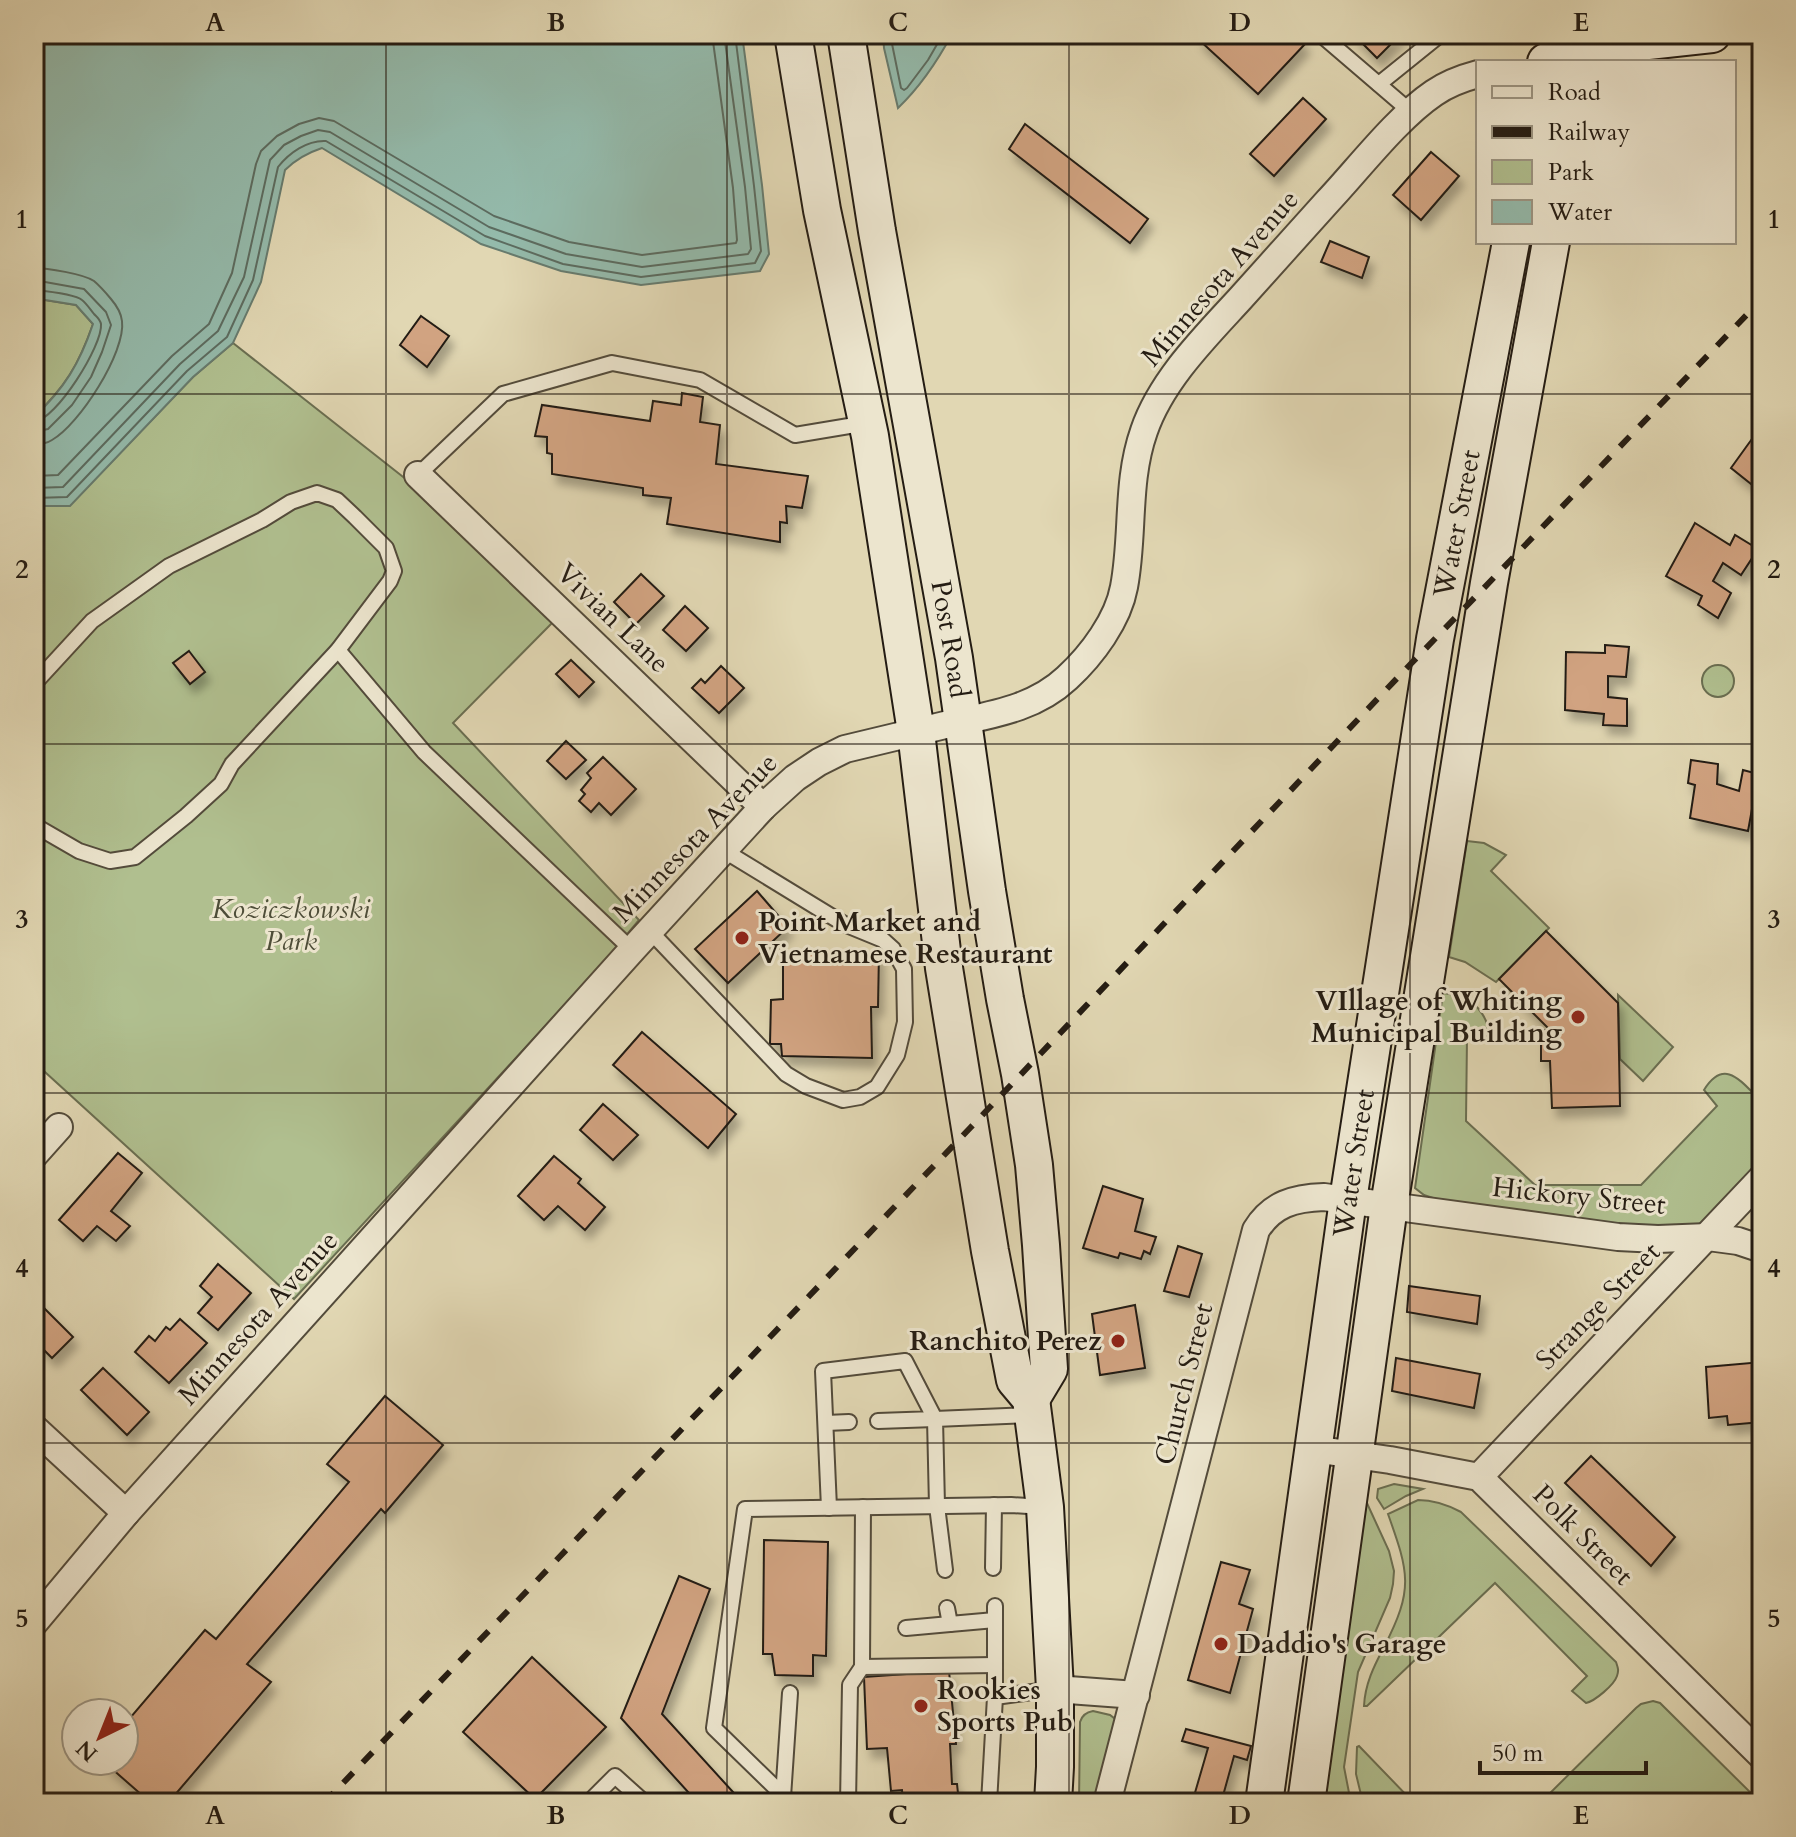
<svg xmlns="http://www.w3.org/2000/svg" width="1796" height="1837" font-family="Cardo,serif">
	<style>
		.green { fill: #b0bf8f; stroke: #6a6e51; stroke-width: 2 }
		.water { fill: #94baab; stroke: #677b6e; stroke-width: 2 }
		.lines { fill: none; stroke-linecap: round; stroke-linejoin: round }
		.shore { stroke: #5c6b5f; stroke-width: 2 }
		.building { fill: #d1a381; stroke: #241c13; stroke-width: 2; filter: url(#shadow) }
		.lane-casing { stroke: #534b3b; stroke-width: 18 }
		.street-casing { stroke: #534b3b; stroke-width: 30 }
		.secondary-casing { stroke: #241c13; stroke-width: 40 }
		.lane { stroke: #ece5ce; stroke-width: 14 }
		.street { stroke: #ece5ce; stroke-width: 26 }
		.secondary { stroke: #ece5ce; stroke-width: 36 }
		.rail { stroke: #241c13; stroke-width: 6; stroke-dasharray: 14 14; stroke-linecap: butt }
		.grid { fill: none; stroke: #241c13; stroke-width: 2; stroke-opacity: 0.55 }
		.poi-dot { fill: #8f2418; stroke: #ece5ce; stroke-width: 3 }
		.labels { text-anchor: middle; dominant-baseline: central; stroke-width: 6; stroke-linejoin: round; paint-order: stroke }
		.street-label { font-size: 28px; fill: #241c13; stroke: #ece5ce }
		.park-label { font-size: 28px; font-style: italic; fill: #4e4d38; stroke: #ece5ce }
		.poi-label { font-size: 28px; font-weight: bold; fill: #241c13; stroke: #ece5ce; text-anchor: start }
		.neatline { fill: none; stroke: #241c13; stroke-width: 3 }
		.grid-label { font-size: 26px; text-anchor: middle; font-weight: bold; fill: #241c13 }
	</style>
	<defs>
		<filter id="shadow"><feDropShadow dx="5" dy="9" stdDeviation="4" flood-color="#0004"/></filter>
	</defs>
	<rect width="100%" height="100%" fill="#e1d7b3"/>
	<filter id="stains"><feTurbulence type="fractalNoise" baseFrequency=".0025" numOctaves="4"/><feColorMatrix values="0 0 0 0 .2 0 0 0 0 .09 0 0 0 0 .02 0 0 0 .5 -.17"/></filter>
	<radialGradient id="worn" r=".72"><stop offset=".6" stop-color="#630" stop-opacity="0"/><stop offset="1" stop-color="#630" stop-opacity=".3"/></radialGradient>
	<!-- green -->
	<g class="green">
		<path d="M34 297 39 299 76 305 93 324C78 366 66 386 34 417Z"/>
		<polygon points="233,343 407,480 555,620 453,723 639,920 605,961 294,1299 34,1062 34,506 70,505 193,377"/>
		<circle cx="1718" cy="681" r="16"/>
		<polygon points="1467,841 1484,843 1506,855 1491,871 1549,928 1496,982 1465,962 1449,957"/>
		<path d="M1443 993C1449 994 1457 995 1463 997 1477 1003 1493 1023 1486 1038H1467L1466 1121 1535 1185H1641L1717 1106 1704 1090C1725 1056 1742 1083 1762 1102V1166L1709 1221 1690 1228 1662 1231 1439 1200 1424 1195 1415 1188Z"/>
		<polygon points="1618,995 1673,1047 1643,1081 1620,1059"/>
		<polygon points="1394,1484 1423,1489 1406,1496 1384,1509 1377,1498 1378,1489"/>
		<path d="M1418 1500C1434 1500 1446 1504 1461 1512L1616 1662C1618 1668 1619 1670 1617 1676 1614 1685 1595 1701 1586 1703L1572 1691 1587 1676 1495 1583 1367 1706H1364C1365 1684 1374 1666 1384 1647 1414 1589 1409 1573 1388 1514Z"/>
		<polygon points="1366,1501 1389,1551 1394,1571 1393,1584 1390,1598 1358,1672 1344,1767 1351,1803 1319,1803"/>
		<polygon points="1653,1701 1660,1703 1761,1803 1540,1803 1636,1708 1641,1704"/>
		<path d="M1093 1711 1110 1715 1119 1722 1100 1803H1079L1080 1722C1082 1715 1087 1712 1093 1711Z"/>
		<polygon points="1359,1746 1414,1803 1363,1803 1356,1774 1357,1747"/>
	</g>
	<!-- water -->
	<g class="water">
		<path d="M34 34H742L762 185 769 254 760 271 641 285 561 271 481 244 322 148C307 153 296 159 285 170L261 282 233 343 193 377 70 506H34V417C64 389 80 363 93 324L76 305 39 299 34 296Z"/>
		<path d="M883 34H952C937 62 921 86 898 108L884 48Z"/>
	</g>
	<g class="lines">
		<!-- shore -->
		<g class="shore">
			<polyline points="890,34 901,88 904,90 907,88 928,60 943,34"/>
			<path d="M34 268C47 268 84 274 94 281 100 286 106 293 111 299 117 306 121 312 122 321 126 352 79 425 52 440 46 444 41 444 34 444"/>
			<polyline points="34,280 84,289 106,312 111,325 102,352 91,377 72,405 48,429 34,432"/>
			<path d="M34 290C44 291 75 294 82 300 86 303 90 309 94 314 97 317 100 319 101 324 103 345 56 420 34 422"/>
			<polyline points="34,476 58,475 172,356 209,324 232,273 256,164 261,151 277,136 299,124 319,118 334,121 494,216 569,242 642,255 736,243 737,240 733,188 712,34"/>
			<polyline points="34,488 63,487 180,364 218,331 244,277 270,160 284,145 301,136 318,130 330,132 489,227 566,254 642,267 748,254 751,249 745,187 724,34"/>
			<path d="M34 498 67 497 187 371 227 337 253 280 278 167C289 153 307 140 326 141L485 236 563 264 641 277 755 263 761 251 754 186 735 34"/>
		</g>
	</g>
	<!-- building -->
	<g class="building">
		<polygon points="1200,34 1294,34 1305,44 1258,94 1198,39 1202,35"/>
		<polygon points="1353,34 1401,34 1377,58"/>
		<polygon points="1303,98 1326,119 1274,176 1250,154"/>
		<polygon points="1025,124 1148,219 1130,243 1009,149"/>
		<polygon points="1431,152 1459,176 1421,220 1393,195"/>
		<polygon points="1330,241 1369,257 1362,278 1321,262"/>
		<polygon points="421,316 449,336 427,367 400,345"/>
		<polygon points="682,393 703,397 700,422 720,425 716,464 808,476 802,508 786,506 787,523 780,522 780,542 667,524 671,498 643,495 643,488 552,474 552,454 547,453 547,437 535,436 542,405 650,421 653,401 681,405"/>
		<polygon points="1762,425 1762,507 1755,501 1761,492 1731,468"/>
		<polygon points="1695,523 1730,545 1735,535 1758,549 1741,575 1723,563 1713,581 1731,593 1718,618 1698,605 1702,596 1666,576"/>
		<polygon points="641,574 664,596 636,624 614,602"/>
		<polygon points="685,606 708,628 686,651 663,630"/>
		<polygon points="1605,645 1629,647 1626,677 1608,676 1608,697 1627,699 1627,726 1603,725 1604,714 1565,710 1566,652 1605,653"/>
		<polygon points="189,651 205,672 190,684 173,663"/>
		<polygon points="571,660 594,682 579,697 556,674"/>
		<polygon points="721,666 744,688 719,713 692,688 701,679 705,683"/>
		<polygon points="566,741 586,760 566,779 547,761"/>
		<polygon points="603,757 636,789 611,815 599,803 591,812 579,801 585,794 581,790 591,778 587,773"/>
		<polygon points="1691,760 1718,764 1717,784 1739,791 1743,770 1762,775 1760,800 1754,798 1748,831 1690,818 1695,785 1688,783"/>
		<polygon points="757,891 788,927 728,983 695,949"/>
		<polygon points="1546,931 1618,1003 1620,1106 1552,1108 1550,1061 1541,1061 1541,1030 1550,1030 1499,979"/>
		<polygon points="879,952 878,1007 871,1007 872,1058 782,1056 781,1044 770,1044 771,1000 783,999 783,954"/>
		<polygon points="642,1032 736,1114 708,1148 613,1065"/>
		<polygon points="603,1104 638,1135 613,1160 580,1130"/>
		<polygon points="118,1153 142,1173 111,1211 130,1226 116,1241 97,1226 83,1241 59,1220"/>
		<polygon points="554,1156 581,1179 578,1183 605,1207 585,1230 558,1206 544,1220 518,1196"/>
		<polygon points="1103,1186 1143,1199 1135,1231 1156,1237 1150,1254 1144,1251 1141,1259 1120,1253 1118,1258 1083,1248"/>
		<polygon points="1178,1246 1202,1254 1189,1297 1164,1291"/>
		<polygon points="218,1264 251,1293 218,1330 198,1313 212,1297 200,1286"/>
		<polygon points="1409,1286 1480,1296 1477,1324 1407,1312"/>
		<polygon points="34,1298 73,1337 52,1358 34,1340"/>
		<polygon points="1135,1305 1145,1368 1100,1375 1092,1314"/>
		<polygon points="180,1319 207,1343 169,1383 135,1352 149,1336 155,1341 166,1327 170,1330"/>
		<polygon points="1396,1358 1480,1374 1474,1408 1392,1391"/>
		<polygon points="1762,1362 1762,1422 1728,1425 1727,1416 1709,1418 1706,1367"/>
		<polygon points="103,1368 149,1412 127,1435 81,1390"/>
		<polygon points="385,1396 443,1445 385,1513 381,1509 247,1664 271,1682 168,1803 151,1803 103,1761 124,1761 124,1725 205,1630 216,1639 349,1482 327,1464"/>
		<polygon points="1591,1456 1675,1537 1651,1566 1565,1483"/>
		<polygon points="764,1540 828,1542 826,1656 813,1655 813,1676 775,1675 772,1654 763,1654"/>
		<polygon points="1221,1562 1250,1570 1239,1604 1253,1609 1230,1693 1188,1680"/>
		<polygon points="679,1576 710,1589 662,1714 743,1803 698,1803 621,1718"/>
		<polygon points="532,1657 606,1727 535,1799 463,1732"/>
		<polygon points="949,1671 956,1744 950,1744 952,1784 957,1784 959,1803 903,1803 902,1790 891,1791 887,1748 867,1749 864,1677"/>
		<polygon points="1186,1729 1251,1746 1247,1760 1234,1756 1221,1803 1192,1803 1208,1748 1182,1741"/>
	</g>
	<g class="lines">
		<!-- lane casing -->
		<g class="lane-casing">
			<g id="lane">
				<polyline points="1320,34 1411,112"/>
				<polyline points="1379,84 1441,34"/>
				<polyline points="418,475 503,394 612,363 700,380 795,435 867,423"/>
				<polyline points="338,650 424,752 632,950"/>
				<polyline points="34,684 92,621 169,566 262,520 291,502 317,493 337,500 355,517 386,548 394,571 390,581 338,650 232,764 221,784 186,816 135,857 110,861 79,851 34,825"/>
				<polyline points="649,930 786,1074 806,1086 843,1100 860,1097 877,1087 897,1055 905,1022 904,969 893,949 883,940 844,924 723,850"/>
				<polyline points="826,1423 849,1422"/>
				<polyline points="829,1508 823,1371 905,1361 935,1419 878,1421"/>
				<polyline points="993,1568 994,1505"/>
				<polyline points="945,1570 937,1506 935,1419 1033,1415"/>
				<polyline points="995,1606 995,1697"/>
				<polyline points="947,1608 950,1624 995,1620"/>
				<polyline points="906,1628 950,1624"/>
				<polyline points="862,1667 995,1665"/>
				<polyline points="783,1797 790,1693"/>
				<polyline points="588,1803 615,1776 645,1803"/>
				<polyline points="791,1803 714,1728 745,1509 1011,1505 1044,1507"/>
				<polyline points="848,1803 850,1685 862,1667 863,1507"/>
				<polyline points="989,1803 995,1697 1055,1689"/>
			</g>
		</g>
		<!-- street casing -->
		<g class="street-casing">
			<g id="street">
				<polyline points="418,475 763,807"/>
				<polyline points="34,1155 59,1127"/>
				<polyline points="34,1428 126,1513"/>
				<polyline points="1313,1449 1390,1460 1479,1477 1762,1756"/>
				<polyline points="1479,1477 1762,1178"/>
				<path d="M34 1623 126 1513 632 950 763 807 795 778 819 762 845 749C878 741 912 733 945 725 988 715 1033 710 1067 678 1092 655 1118 620 1124 587 1134 535 1126 482 1144 431 1161 381 1204 338 1239 300 1269 267 1298 234 1328 201 1359 168 1397 118 1434 93 1447 84 1463 78 1478 74"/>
				<polyline points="1055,1689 1136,1695"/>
				<path d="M1107 1803 1256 1230C1272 1204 1294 1198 1324 1197L1618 1237 1658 1239 1708 1237 1738 1241 1762 1249"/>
			</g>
		</g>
		<!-- secondary casing -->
		<g class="secondary-casing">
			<g id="secondary">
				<polyline points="793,34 822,210 870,436 916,732 944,968 990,1251 1015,1380 1031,1399 1045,1507 1055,1689 1055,1767 1053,1803"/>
				<path id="s1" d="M846 34 877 231 954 658 987 891 1005 999 1020 1074 1034 1165 1041 1245 1049 1369 1031 1399"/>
				<polyline points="1546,62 1611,45 1712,34"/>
				<path id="s2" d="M1264 1803 1348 1200 1435 639 1511 242"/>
				<polyline points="1306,1803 1389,1206 1489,583 1551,242"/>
			</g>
		</g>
		<!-- lane -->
		<use href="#lane" class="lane"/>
		<!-- street -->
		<use href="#street" class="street"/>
		<!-- secondary -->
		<use href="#secondary" class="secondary"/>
		<!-- rail -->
		<polyline class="rail" points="324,1803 971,1127 1403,672 1762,299"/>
	</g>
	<!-- grid -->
	<path class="grid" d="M386 34V1803M727 34V1803M1069 34V1803M1410 34V1803M34 394H1762M34 744H1762M34 1093H1762M34 1443H1762"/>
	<!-- markers -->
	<g class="poi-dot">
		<circle cx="742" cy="938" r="8"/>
		<circle cx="1578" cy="1017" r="8"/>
		<circle cx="1118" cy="1341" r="8"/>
		<circle cx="1221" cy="1644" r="8"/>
		<circle cx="921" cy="1706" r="8"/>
	</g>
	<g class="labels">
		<!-- street labels -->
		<g class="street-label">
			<text transform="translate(1220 278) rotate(-49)">Minnesota Avenue</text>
			<text stroke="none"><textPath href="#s2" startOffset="1294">Water Street</textPath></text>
			<text transform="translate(613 618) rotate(44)">Vivian Lane</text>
			<text stroke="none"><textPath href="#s1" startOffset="614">Post Road</textPath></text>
			<text transform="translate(695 838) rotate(-46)">Minnesota Avenue</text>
			<text stroke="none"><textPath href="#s2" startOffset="646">Water Street</textPath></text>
			<text transform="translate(1579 1196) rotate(6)">Hickory Street</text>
			<text transform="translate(1598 1306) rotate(-46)">Strange Street</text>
			<text transform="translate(258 1318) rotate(-48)">Minnesota Avenue</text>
			<text transform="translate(1184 1384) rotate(-76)">Church Street</text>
			<text transform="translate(1583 1535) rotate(45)">Polk Street</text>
		</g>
		<!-- park labels -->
		<g class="park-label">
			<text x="291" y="909">Koziczkowski<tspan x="291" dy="32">Park</tspan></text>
		</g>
		<!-- poi labels -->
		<g class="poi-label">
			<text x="758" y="922">Point Market and<tspan x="758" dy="32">Vietnamese Restaurant</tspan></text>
			<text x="1562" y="1001" text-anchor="end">VIllage of Whiting<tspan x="1562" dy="32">Municipal Building</tspan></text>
			<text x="1102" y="1341" text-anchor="end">Ranchito Perez</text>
			<text x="1237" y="1644">Daddio's Garage</text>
			<text x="937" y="1690">Rookies<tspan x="937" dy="32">Sports Pub</tspan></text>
		</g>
	</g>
	<!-- margin -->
	<rect width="1796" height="1837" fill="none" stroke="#e1d7b3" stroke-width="88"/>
	<!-- legend -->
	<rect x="1476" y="60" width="260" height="184" fill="#ece5ce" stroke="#9c9583" stroke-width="2"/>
	<rect x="1492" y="86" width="40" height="12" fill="#ece5ce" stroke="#9c9583" stroke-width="2"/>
	<text x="1548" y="100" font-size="24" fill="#241c13">Road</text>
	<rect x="1492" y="126" width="40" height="12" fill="#241c13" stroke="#9c9583" stroke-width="2"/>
	<text x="1548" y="140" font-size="24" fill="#241c13">Railway</text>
	<rect x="1492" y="160" width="40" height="24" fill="#b0bf8f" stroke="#9c9583" stroke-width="2"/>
	<text x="1548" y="180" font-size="24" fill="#241c13">Park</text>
	<rect x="1492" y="200" width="40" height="24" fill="#94baab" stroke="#9c9583" stroke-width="2"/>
	<text x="1548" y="220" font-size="24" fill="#241c13">Water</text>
	<!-- north arrow -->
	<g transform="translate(100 1737) rotate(223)"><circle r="38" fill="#ece5ce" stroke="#9c9583" stroke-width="2"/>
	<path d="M0-6L14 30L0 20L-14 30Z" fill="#8f2418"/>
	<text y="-12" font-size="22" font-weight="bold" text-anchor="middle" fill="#241c13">N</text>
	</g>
	<!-- scale -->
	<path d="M1480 1761v12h166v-12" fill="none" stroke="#241c13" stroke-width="4"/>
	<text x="1492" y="1761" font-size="24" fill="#241c13" stroke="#ece5ce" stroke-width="6" paint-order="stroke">50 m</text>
	<rect x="44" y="44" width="1708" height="1749" class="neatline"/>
	<g class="grid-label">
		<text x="215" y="31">A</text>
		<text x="556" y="31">B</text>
		<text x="898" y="31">C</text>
		<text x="1240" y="31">D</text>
		<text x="1581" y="31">E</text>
		<text x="22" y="228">1</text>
		<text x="1774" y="228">1</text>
		<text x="22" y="578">2</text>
		<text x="1774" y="578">2</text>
		<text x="22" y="928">3</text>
		<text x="1774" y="928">3</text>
		<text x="22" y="1277">4</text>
		<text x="1774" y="1277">4</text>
		<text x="22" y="1627">5</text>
		<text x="1774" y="1627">5</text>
		<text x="215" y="1824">A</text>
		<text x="556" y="1824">B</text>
		<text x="898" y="1824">C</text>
		<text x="1240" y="1824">D</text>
		<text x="1581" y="1824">E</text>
	</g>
	<rect width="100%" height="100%" filter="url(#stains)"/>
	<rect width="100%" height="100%" fill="url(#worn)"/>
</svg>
